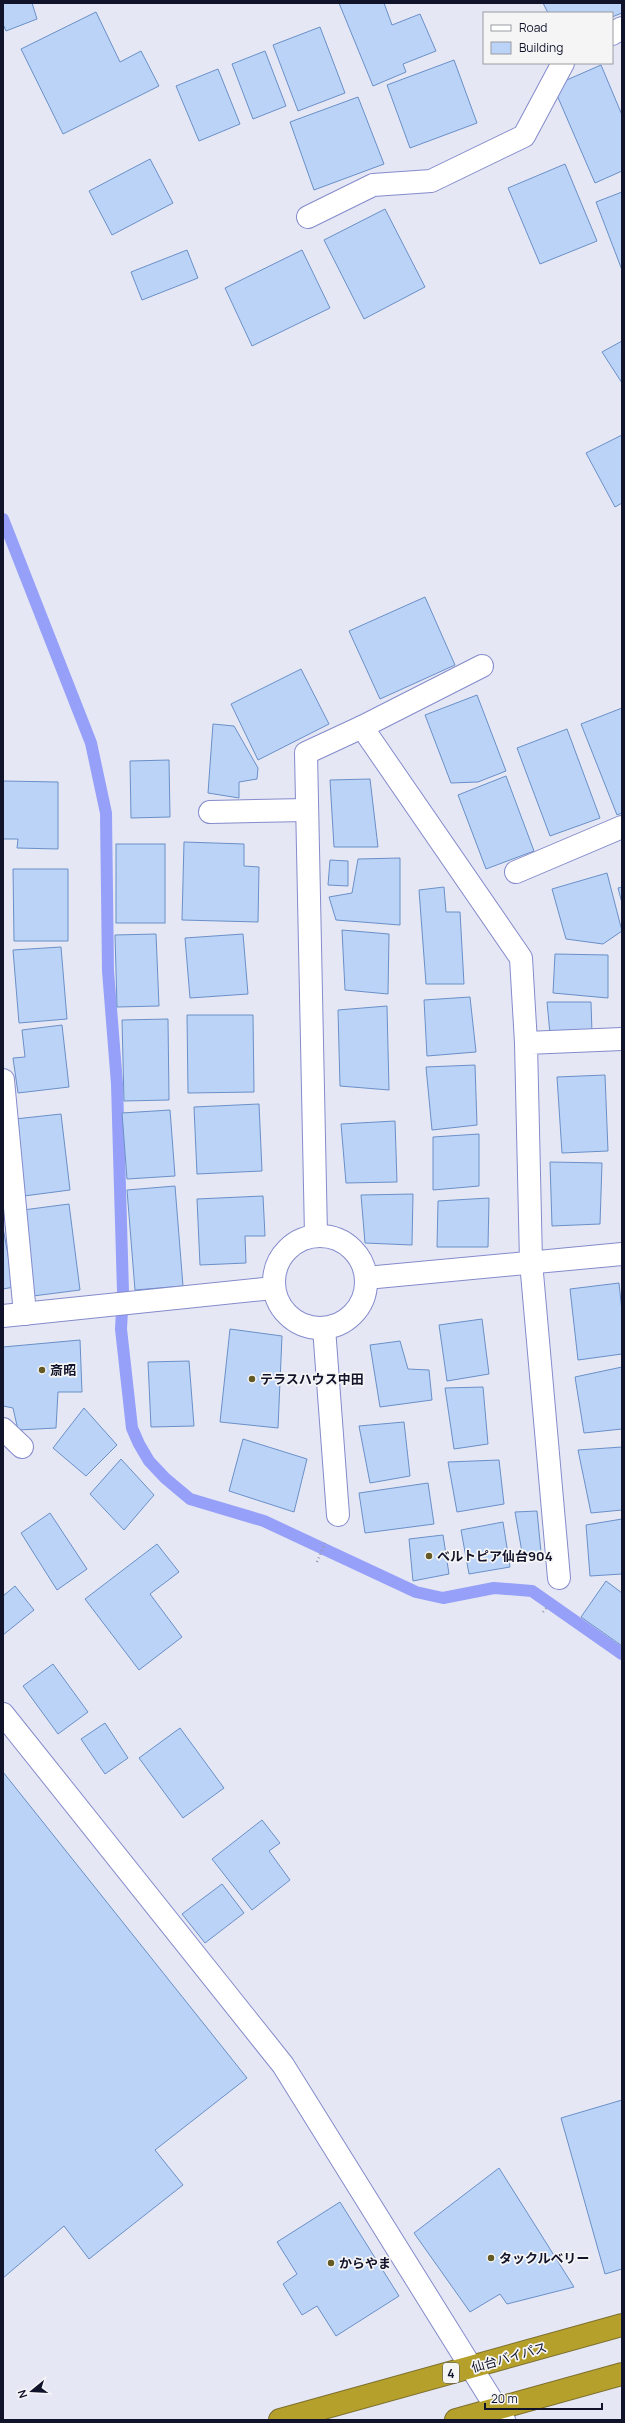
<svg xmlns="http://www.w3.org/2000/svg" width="625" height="2423" font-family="Manrope,'Noto Sans JP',sans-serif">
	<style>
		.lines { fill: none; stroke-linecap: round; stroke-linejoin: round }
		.stream { stroke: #96a0f9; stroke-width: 12 }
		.building { fill: #bad3f7; stroke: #6a90c8 }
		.minor-casing { stroke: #848bcb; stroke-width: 24 }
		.highway-casing { stroke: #7c6f2c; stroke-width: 24 }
		.path { stroke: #9597a9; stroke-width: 2.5; stroke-dasharray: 1 3; stroke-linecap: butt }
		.minor { stroke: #fff; stroke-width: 22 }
		.highway { stroke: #b6a02c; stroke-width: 22 }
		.poi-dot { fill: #645a26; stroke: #f5f5f5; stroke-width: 1.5 }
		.labels { text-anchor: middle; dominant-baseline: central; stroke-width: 3.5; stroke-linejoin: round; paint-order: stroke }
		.shield { fill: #f5f5f5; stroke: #555768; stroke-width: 1 }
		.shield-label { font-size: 12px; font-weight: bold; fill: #11132b }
		.poi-label { font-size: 13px; font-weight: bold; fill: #11132b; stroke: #f5f5f5; text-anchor: start }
		.street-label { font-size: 13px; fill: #11132b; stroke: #f5f5f5 }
	</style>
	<rect width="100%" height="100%" fill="#e5e7f5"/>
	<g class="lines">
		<!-- stream -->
		<polyline class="stream" points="3,519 91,743 106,813 108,971 117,1084 123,1292 121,1329 132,1428 139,1444 149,1461 165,1478 190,1499 264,1521 416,1592 443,1598 494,1588 532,1591 622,1654"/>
	</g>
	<!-- building -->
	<g class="building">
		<polygon points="3,3 32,3 37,19 6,31 3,24"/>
		<polygon points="339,3 384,3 392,25 420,14 436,51 403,64 406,72 373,86"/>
		<polygon points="543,3 622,3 622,13 612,17 612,13 548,13"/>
		<polygon points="96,12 120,62 141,51 159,86 63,134 21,49"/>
		<polygon points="320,27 345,93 298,111 273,45"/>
		<polygon points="265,51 286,106 253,119 232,64"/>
		<polygon points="454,60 477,123 410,148 387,85"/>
		<polygon points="601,65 622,115 622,171 595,183 553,86"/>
		<polygon points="218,69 240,124 199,141 176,86"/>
		<polygon points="358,97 384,164 314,190 290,122"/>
		<polygon points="150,159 173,203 112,235 89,191"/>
		<polygon points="565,164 597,241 540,264 508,188"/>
		<polygon points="622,192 622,270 596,202"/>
		<polygon points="385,209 425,287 364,319 324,240"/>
		<polygon points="187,250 198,278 142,300 131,272"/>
		<polygon points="302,250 330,308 252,346 225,288"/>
		<polygon points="622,341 622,383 602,352"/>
		<polygon points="622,435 622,503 615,507 586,453"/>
		<polygon points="425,597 455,665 380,699 349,631"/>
		<polygon points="301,669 329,724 258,760 231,704"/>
		<polygon points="477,695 506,771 478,782 451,783 425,715"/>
		<polygon points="622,708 622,813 617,815 581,724"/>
		<polygon points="213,724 234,726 258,768 257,779 239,782 239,798 208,793"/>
		<polygon points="567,729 600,818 550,836 517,748"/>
		<polygon points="169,760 170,817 131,818 130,761"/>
		<polygon points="506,776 534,851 486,869 458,795"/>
		<polygon points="370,779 378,847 334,847 330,780"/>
		<polygon points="3,781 58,782 58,849 17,848 18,839 3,839"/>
		<polygon points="184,842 244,844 244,866 259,867 258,922 182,920"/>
		<rect x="116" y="844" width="49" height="79"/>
		<polygon points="400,858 400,925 336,920 329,897 352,893 358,859"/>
		<polygon points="330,860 348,861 348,886 328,885"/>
		<polygon points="13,869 68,869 68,941 14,941"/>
		<polygon points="607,873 622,931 603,944 566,939 552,889"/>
		<polygon points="444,887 446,912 460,912 464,984 426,984 419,890"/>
		<polygon points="622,887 622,903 618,888"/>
		<polygon points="342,930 389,934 388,994 345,990"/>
		<polygon points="156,934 159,1006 117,1007 115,935"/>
		<polygon points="243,934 248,994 190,998 185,938"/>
		<polygon points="61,947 67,1019 19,1023 13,950"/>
		<polygon points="555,954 608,955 608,998 553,993"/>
		<polygon points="470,997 476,1052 427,1056 424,1000"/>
		<polygon points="547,1002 591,1002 592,1033 550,1034"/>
		<polygon points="387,1006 389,1090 340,1086 338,1010"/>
		<polygon points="187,1015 253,1015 254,1092 188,1093"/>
		<polygon points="168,1019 169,1100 124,1101 122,1020"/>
		<polygon points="62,1025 69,1087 18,1093 13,1058 25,1057 22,1030"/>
		<polygon points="475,1065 477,1125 432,1130 426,1067"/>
		<polygon points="605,1075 608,1151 562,1153 557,1077"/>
		<polygon points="259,1104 262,1171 197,1174 194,1107"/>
		<polygon points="170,1110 175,1176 127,1179 122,1113"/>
		<polygon points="61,1114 70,1190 24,1196 15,1119"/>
		<polygon points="395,1121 397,1182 346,1183 341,1124"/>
		<polygon points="479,1134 479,1186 433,1190 433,1137"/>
		<polygon points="550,1162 602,1163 600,1224 552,1226"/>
		<polygon points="175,1186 183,1286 135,1290 127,1190"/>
		<polygon points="413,1194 412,1245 365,1243 361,1195"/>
		<polygon points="263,1196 265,1236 245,1236 246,1263 200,1265 197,1199"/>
		<polygon points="489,1198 488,1247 437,1247 438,1201"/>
		<polygon points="69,1204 80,1290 33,1296 23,1210"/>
		<polygon points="3,1228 14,1287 3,1289"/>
		<polygon points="619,1283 622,1311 622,1354 578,1360 570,1289"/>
		<polygon points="482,1319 489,1374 447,1381 439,1325"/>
		<polygon points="230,1329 282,1336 278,1428 220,1422"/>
		<polygon points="80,1340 82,1392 58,1392 56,1428 18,1430 13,1408 3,1406 3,1347"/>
		<polygon points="400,1341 408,1369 429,1370 432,1400 380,1407 370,1345"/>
		<polygon points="189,1361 194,1426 151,1427 148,1362"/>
		<polygon points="622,1367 622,1429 584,1433 575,1377"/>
		<polygon points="483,1387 488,1444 454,1449 445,1388"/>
		<polygon points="84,1408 117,1445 86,1476 53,1448"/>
		<polygon points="404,1422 410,1476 370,1483 359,1426"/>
		<polygon points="243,1439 307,1459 294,1512 229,1491"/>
		<polygon points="622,1447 622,1510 591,1513 578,1450"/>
		<polygon points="121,1459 154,1495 124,1530 90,1494"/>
		<polygon points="499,1460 504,1504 457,1512 448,1462"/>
		<polygon points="428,1483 434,1524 365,1533 359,1493"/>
		<polygon points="537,1511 541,1552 523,1558 515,1512"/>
		<polygon points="50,1513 87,1569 57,1590 21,1533"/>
		<polygon points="622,1519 622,1574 590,1576 586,1525"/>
		<polygon points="503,1522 510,1567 469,1574 461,1530"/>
		<polygon points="443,1535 449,1574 413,1581 409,1539"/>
		<polygon points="157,1544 179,1572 150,1594 182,1637 139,1670 85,1599"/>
		<polygon points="606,1581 622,1593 622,1646 581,1617"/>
		<polygon points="15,1586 34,1610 3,1635 3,1596"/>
		<polygon points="53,1664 88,1712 58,1734 23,1686"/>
		<polygon points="105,1723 128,1758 105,1774 81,1739"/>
		<polygon points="180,1728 224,1788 183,1818 139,1758"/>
		<polygon points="3,1772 247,2078 155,2150 183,2185 89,2259 64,2226 3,2278"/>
		<polygon points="262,1820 280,1843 269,1851 290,1880 252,1910 212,1859"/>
		<polygon points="222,1884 244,1913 205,1943 182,1914"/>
		<polygon points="622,2100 622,2269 605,2274 561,2118"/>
		<polygon points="499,2168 574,2287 507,2304 500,2294 470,2312 414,2233"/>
		<polygon points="340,2202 399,2296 336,2336 317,2306 302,2315 283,2284 297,2274 277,2242"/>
	</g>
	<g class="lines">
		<!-- minor casing -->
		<g class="minor-casing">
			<g id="minor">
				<polyline points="612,34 622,28"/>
				<polyline points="308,217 373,185 431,181 524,136 563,63"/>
				<polyline points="362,727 482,666"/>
				<polyline points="210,812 306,810"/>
				<polyline points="516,872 622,827"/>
				<polyline points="3,1080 25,1314"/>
				<polyline points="316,1235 306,753 362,727 521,958 526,1043"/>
				<circle cx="320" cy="1282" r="46"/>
				<polyline points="366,1278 622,1254"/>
				<polyline points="3,1316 273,1288"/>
				<polyline points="324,1328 338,1515"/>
				<polyline points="3,1429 22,1447"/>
				<polyline points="559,1578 531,1262 526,1043 622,1039"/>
				<polyline points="3,1714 283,2065 504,2420"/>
			</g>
		</g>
		<!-- highway casing -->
		<g class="highway-casing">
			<g id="highway">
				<polyline points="280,2420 622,2325"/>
				<polyline points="456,2420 622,2374"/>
			</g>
		</g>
		<!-- path -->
		<g class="path">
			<polyline points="317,1562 325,1543"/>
			<polyline points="543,1612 547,1607"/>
		</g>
		<!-- minor -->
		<use href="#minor" class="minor"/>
		<!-- highway -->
		<use href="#highway" class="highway"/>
	</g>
	<!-- markers -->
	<g class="poi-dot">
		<circle cx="42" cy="1370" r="4"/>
		<circle cx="252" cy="1379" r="4"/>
		<circle cx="429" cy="1556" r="4"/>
		<circle cx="491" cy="2258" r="4"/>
		<circle cx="331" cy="2263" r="4"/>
	</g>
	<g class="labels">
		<!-- shield labels -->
		<rect class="shield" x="443" y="2363" width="16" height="20" rx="3"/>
		<g class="shield-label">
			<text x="451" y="2373">4</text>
		</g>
		<!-- poi labels -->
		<g class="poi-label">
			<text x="50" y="1370">斎昭</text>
			<text x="260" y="1379">テラスハウス中田</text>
			<text x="437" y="1556">ベルトピア仙台904</text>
			<text x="499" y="2258">タックルベリー</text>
			<text x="339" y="2263">からやま</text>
		</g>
		<!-- street labels -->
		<g class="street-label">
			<text transform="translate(509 2357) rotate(-16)">仙台バイパス</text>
		</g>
	</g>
	<!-- border -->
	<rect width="625" height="2423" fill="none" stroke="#11132b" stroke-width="8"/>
	<!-- legend -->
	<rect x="483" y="12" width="130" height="52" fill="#f5f5f5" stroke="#9a9ba4"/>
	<rect x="491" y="25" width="20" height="6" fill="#ffffff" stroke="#9a9ba4"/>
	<text x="519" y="32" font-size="12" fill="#11132b">Road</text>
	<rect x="491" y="42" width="20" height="12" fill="#bad3f7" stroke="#9a9ba4"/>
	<text x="519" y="52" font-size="12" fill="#11132b">Building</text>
	<!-- north arrow -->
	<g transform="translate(32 2391) rotate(252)" stroke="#f5f5f5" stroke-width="3" paint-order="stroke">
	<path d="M0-3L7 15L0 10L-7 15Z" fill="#11132b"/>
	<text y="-6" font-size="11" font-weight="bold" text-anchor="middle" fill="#11132b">N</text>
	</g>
	<!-- scale -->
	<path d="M485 2403v6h117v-6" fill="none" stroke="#11132b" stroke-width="2"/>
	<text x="491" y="2403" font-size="12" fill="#11132b" stroke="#f5f5f5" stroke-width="3" paint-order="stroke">20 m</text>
</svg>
